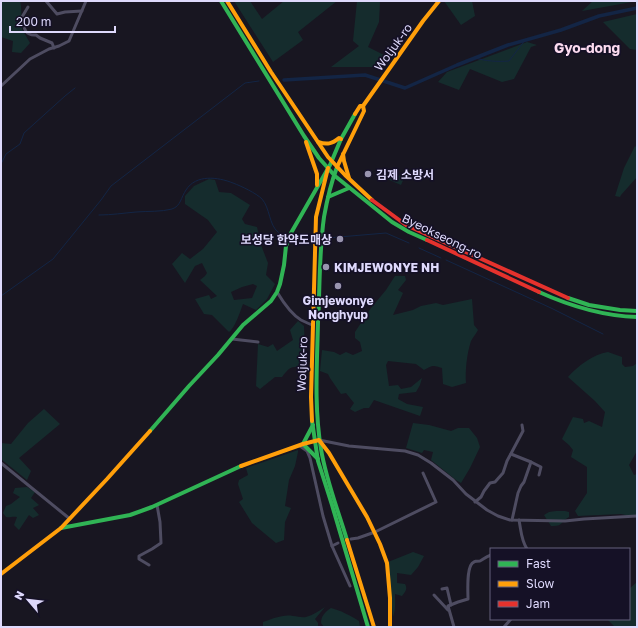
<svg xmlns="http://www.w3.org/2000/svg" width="638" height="628" font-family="'Golos Text','Noto Sans KR',sans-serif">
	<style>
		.green { fill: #152c2d; fill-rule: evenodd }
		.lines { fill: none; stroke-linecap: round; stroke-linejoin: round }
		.stream { stroke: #132545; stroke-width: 1 }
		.canal { stroke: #132545; stroke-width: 3.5 }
		.street { stroke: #4e4c61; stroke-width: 3 }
		.fast { stroke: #30b455; stroke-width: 4 }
		.slow { stroke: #ff9f0a; stroke-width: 4 }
		.jam { stroke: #e5322d; stroke-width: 4 }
		.poi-dot { fill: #9995af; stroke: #151126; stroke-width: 1.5 }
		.labels { text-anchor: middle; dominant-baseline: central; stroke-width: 3.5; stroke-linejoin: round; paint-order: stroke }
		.street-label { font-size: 12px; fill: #ded9fc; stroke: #151126 }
		.poi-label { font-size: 12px; font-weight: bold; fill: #ded9fc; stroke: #151126; text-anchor: start }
		.quarter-label { font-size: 14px; font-weight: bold; fill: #fcdbef; stroke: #151126 }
	</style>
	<rect width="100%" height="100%" fill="#181621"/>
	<!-- green -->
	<g class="green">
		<polygon points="1,1 20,1 21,6 22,29 30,43 21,53 12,52 13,41 1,37"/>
		<polygon points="234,1 250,1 262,19 284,1 337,1 298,32 303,40 273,62"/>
		<polygon points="357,1 373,1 380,2 379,22 368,47 390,58 384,67 331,67 359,46 353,41"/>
		<polygon points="444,1 472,1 475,16 461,25"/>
		<polygon points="593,1 637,1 582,11"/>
		<polygon points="637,14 637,50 630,49 603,22"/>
		<polygon points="527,42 537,45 531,47 514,79 502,82 470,69 459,90 438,82 447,72"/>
		<polygon points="635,146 637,148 637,177 621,195 620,197 615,196 624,168"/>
		<polygon points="391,171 404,178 401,185 387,179"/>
		<path d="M209 179 215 180 219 192 231 193 250 205 242 219 245 224 257 227 261 245 268 263 266 275 275 284 267 299 256 310 243 304C240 312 235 328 229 332L212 315 204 314 195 299 209 295 211 299 217 296 200 280 205 276 207 273 202 263 195 266 185 283 172 264 182 253 190 259 203 249 217 232 208 220 185 204V196L194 186ZM253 284 257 286 252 298 234 300 231 292 242 287Z"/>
		<path d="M395 276H405L406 280 398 290 403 293 393 315 413 310 421 306 436 303 443 305 472 299 474 325 478 330C476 334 473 337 471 341 467 353 465 370 466 383L452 387 443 384 442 368C433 365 433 365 424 370L416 364 388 361 386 365 389 386 398 385 401 389 411 387 422 378 420 385 416 392 399 394 398 399 407 404 423 407 420 416 374 400 369 408H364L355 412 350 409 354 403 346 393 341 394 330 378 328 374 320 371 322 350 334 352 340 355 346 352 353 355 362 351 360 342 355 338V332L371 308 386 290Z"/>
		<path d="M298 321 304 326 305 350 302 367C290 366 289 368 282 377H275L260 389 256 386 258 344 268 347 273 344 277 351 293 340 290 330Z"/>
		<path d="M608 352 622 357V364L625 367 633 366 637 363V451L629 465 634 475 637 474V516H630L621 514 578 516 575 511 587 493V467L571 457 573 450 569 445 562 439 573 417 583 419 584 423 589 421 602 427 605 412 595 401 568 377C578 366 593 354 608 352Z"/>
		<polygon points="44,409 60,424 19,458 31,471 27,480 1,459 1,443 11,444 28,423"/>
		<polygon points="413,423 429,425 451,431 458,428 469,428 477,438 480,447 470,468 461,483 456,480 431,460 433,452 424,450 422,453 406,448"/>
		<polygon points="298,450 298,452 295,466 289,480 285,506 291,508 285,522 284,540 276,543 252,523 239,502 243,499 238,484 239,480 248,475 246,468"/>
		<path d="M27 487 35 492 31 498 39 505 33 508 39 515 33 518 29 515 19 530 14 525 17 517C12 516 10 518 6 517L3 513 6 506 11 504 20 497 13 493 15 488Z"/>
		<path d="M556 511H565L569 512V517C561 521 563 527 551 526L544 515 549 512Z"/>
		<path d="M413 552 424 556 418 567 411 575 397 573V583L405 584C408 589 405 592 402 596L395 594C395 602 396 609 393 617L388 562Z"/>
		<polygon points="637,582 637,627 615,627 607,619 629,619 629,589"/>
		<path d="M325 607 315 619 318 623V627H263V622C272 619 283 614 293 616 298 616 301 618 306 617 313 615 319 611 325 607Z"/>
		<path d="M331 608C342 611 349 615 359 621L360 627H324L321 623C321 616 325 612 331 608Z"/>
	</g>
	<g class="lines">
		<!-- stream -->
		<g class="stream">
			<path d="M475 58C486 61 497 62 509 61L525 40"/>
			<polyline points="1,164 6,154 20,144 24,133 65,96 75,88"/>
			<path d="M99 215C112 215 124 213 136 212 148 211 161 212 172 209 181 206 181 197 186 190 196 174 218 177 233 183 241 186 256 193 262 199 270 208 269 225 278 232 280 234 283 235 286 236"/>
			<polyline points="294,238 310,239"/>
			<polyline points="327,238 386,233 409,243"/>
			<polyline points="419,248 441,258"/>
			<polyline points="446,260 551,308 603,334"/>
			<polyline points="1,296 53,259 101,200 111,186 245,83 259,81"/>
		</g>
		<!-- canal -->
		<polyline class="canal" points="284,80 365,75 405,88 457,65 508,45 561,30 599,16 637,8"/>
		<!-- street -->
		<g class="street">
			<polyline points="46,1 57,14 65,12 82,11"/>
			<path d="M28 7 22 17C24 27 24 36 36 35L40 38 52 43 54 48"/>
			<polyline points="1,86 30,59 49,49 59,46 69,41 86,1"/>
			<path d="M277 292C283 302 291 314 301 320 305 322 309 324 313 325"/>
			<polyline points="232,339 258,342"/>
			<polyline points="319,440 349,446 405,451 418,455 431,463 453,480 466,494 487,510 498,516 510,520 565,521 584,519 637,516"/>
			<polyline points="300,446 307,451 310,458 323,516 332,546 350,586"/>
			<polyline points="511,454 531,462 524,482 521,486 518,493 512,520"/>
			<polyline points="531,462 541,467 539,475"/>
			<polyline points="1,463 70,519"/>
			<polyline points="475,502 481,497 484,491 490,483 495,482 503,473 507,461 523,431 522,425"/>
			<path d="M519 520C521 530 521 540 527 549"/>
			<polyline points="351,539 358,538 375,532 436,502 423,473"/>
			<polyline points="332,546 338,543"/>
			<polyline points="149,565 139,559 139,556 152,549 161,543 160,522 157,505"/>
			<polyline points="442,589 447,588 451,605"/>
			<polyline points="434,595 448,610"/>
			<path d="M454 627 448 606 458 602 468 599C468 591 466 565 474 562 475 561 478 561 480 561 484 559 485 557 491 555"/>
			<polyline points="504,627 511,619"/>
		</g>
		<!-- fast -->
		<g class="fast">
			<polyline points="221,1 304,136 319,158 335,176 392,222 409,232 427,240"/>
			<path d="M337 167C331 183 327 200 324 217 319 252 320 287 318 322 317 365 314 407 321 449 326 480 338 510 347 540"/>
			<polyline points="328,197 349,188"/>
			<path d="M539 292C570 306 602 316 637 317"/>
			<polyline points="568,298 589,305 620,310 637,311"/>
			<polyline points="312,421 318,461 332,505 368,627"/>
			<polyline points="313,425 303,444 318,459"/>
			<polyline points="150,431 189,386 218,355 243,325 271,301 277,292 280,284 284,265 286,246 291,233 330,165 341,139 355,114"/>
			<polyline points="61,528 130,515 152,507 241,466"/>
		</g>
		<!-- slow -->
		<g class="slow">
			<polyline points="227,1 271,72 328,157 345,175 372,200"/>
			<polyline points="355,114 360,106 363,106 423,21 439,1"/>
			<polyline points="306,142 317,174 317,185"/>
			<path d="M318 142C327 145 332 144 339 138L341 139"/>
			<polyline points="343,154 344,161 349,178"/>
			<polyline points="337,167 364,111 363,106"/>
			<polyline points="312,421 311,397 316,217 328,168"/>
			<polyline points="241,466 303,444 319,440 329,453 367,517 380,544 387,563 390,598 390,627"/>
			<polyline points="347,540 374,627"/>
			<polyline points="1,574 61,528 107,479 150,431"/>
		</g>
		<!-- jam -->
		<g class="jam">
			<polyline points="372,200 406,225 568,298"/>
			<polyline points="427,240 539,292"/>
		</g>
	</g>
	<!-- markers -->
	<g class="poi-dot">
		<circle cx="368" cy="174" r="4"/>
		<circle cx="340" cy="239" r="4"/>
		<circle cx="326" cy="267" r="4"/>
		<circle cx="338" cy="286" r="4"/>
	</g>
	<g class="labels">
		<!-- street labels -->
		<g class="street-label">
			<text transform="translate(393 47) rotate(-54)">Woljuk-ro</text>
			<text transform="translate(442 236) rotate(26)">Byeokseong-ro</text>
			<text transform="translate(302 364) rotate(-88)">Woljuk-ro</text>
		</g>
		<!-- poi labels -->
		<g class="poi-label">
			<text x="376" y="174">김제 소방서</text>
			<text x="332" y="239" text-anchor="end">보성당 한약도매상</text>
			<text x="334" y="267">KIMJEWONYE NH</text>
			<text x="338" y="300" text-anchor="middle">Gimjewonye<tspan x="338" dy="14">Nonghyup</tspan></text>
		</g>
		<!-- quarter labels -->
		<g class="quarter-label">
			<text x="587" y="47">Gyo-dong</text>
		</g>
	</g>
	<!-- border -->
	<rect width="638" height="628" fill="none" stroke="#ded9fc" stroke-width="4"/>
	<!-- legend -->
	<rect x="490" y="548" width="140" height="72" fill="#151126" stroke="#65617c"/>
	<rect x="498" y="561" width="20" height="6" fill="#30b455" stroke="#65617c"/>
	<text x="526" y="568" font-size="12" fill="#ded9fc">Fast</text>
	<rect x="498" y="581" width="20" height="6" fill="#ff9f0a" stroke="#65617c"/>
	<text x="526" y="588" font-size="12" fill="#ded9fc">Slow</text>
	<rect x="498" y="601" width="20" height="6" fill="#e5322d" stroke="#65617c"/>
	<text x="526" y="608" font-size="12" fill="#ded9fc">Jam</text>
	<!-- north arrow -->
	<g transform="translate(28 600) rotate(298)" stroke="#151126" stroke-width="3" paint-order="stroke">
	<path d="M0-3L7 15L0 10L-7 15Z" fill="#ded9fc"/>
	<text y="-6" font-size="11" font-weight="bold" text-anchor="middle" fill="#ded9fc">N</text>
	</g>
	<!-- scale -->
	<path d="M10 26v6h105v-6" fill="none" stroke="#ded9fc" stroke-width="2"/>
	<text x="16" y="26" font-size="12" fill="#ded9fc" stroke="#151126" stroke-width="3" paint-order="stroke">200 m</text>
</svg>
